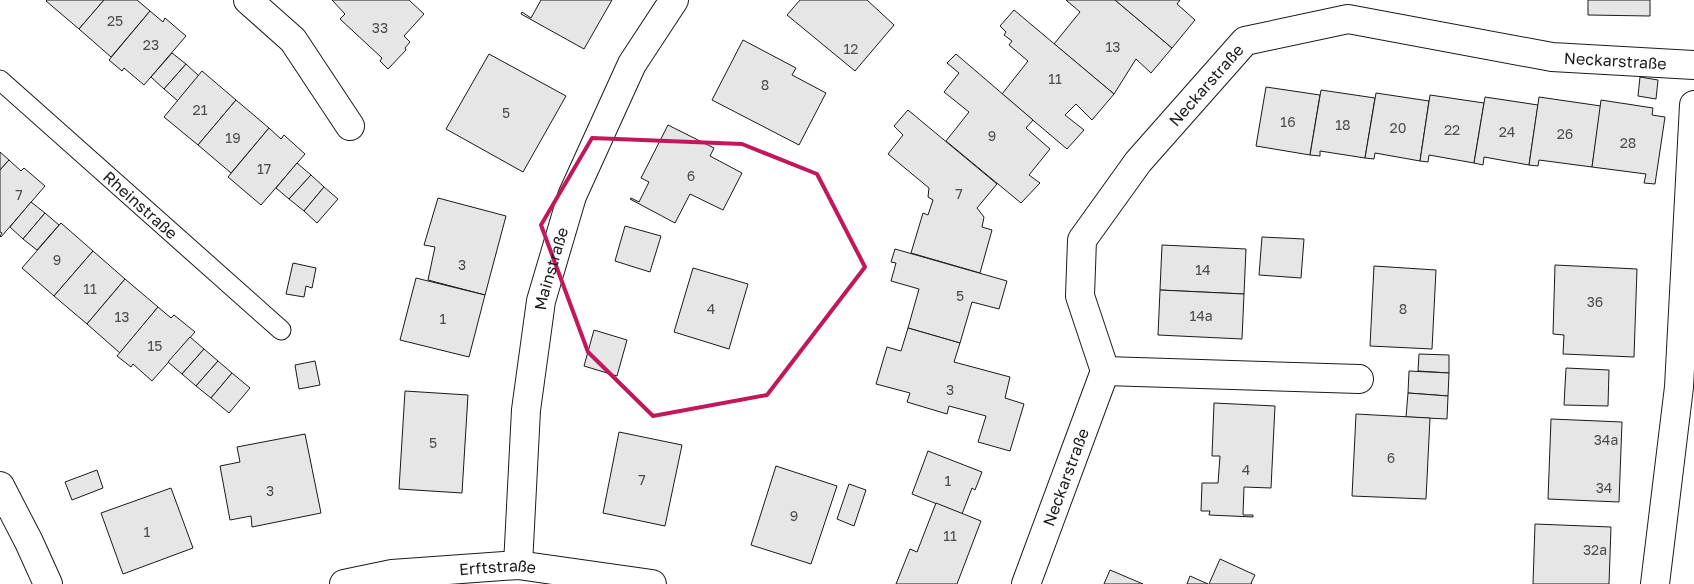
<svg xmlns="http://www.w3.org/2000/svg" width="1694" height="584" font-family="'Golos Text',sans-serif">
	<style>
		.building { fill: #e6e6e6; stroke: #1a1a1a }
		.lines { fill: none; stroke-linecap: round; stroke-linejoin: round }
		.lane-casing { stroke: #1a1a1a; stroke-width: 21 }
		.street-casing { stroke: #1a1a1a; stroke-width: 30 }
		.lane { stroke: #fff; stroke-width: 19 }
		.street { stroke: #fff; stroke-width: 28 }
		.marked { fill: none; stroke: #c2185b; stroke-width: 4; stroke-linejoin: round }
		.labels { text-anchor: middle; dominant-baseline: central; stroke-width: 4; stroke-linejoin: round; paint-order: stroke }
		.number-label { font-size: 14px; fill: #4d4d4d }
		.street-label { font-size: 16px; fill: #1a1a1a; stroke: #fff }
	</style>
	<rect width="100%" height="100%" fill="#fff"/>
	<!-- building -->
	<g class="building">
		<polygon points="47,0 104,0 79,29 46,1"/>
		<polygon points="104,0 137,0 150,11 111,57 79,29"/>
		<polygon points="332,0 409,0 424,14 404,36 410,42 405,48 406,50 388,69 380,61 382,58 340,19 345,14"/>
		<polygon points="541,0 612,0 584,49 521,14 522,12 531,18"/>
		<polygon points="800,0 867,0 894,25 855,71 787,15"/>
		<polygon points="1066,0 1115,0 1172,48 1151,73 1136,59 1114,94 1054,44 1080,12"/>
		<polygon points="1115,0 1180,0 1177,4 1195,20 1172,48"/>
		<polygon points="1588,0 1650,0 1650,16 1588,15"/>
		<polygon points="1014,10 1114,94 1092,120 1076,104 1065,115 1084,130 1067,149 1002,94 1028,61 1009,45 1012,41 1004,35 1006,32 1000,26"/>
		<polygon points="150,11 163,22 165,18 186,36 144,85 124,68 122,71 109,60"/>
		<polygon points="743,40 796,68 792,75 826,93 799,145 712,100"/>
		<polygon points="172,53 186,64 164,89 151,77"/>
		<polygon points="489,54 566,96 523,172 446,129"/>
		<polygon points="956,54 1033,120 1026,128 1050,149 1029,175 1040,183 1021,203 946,141 969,112 944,92 959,73 947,63"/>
		<polygon points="186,64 199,76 178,101 164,89"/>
		<polygon points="202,71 236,100 198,145 164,117"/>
		<polygon points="1640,77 1658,80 1656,99 1638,96"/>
		<polygon points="1266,87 1320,95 1310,155 1256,146"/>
		<polygon points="1321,90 1375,98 1365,158 1320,151 1320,156 1310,155"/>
		<polygon points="1376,93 1429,101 1420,161 1375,153 1374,159 1365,158"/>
		<polygon points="1430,95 1484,103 1474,163 1429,155 1428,162 1420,161"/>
		<polygon points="1485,97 1538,105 1529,165 1484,157 1483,165 1474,163"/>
		<polygon points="1539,97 1601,106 1592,167 1539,160 1538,166 1529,165"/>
		<polygon points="236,100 269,128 231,173 198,145"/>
		<polygon points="1601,100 1653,108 1652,115 1665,117 1655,184 1644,183 1646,174 1592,167"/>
		<polygon points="908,110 997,184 977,208 984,217 982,227 992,230 980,273 911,253 923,213 928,215 933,200 928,197 929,188 888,154 903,135 894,126"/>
		<polygon points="668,125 714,148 710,156 742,173 723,210 690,194 675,223 630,199 631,198 639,202 649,182 641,178"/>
		<polygon points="269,128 281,139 284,135 305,154 261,205 228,177"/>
		<polygon points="0,152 9,160 0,170"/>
		<polygon points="9,160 21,171 24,168 45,186 1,237 0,236 2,233 0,232 0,170"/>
		<polygon points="297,163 311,175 289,199 276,188"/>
		<polygon points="311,175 324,187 304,211 289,199"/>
		<polygon points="324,187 338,199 317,223 304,211"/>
		<polygon points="438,198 506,216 485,295 428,280 435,247 424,245"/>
		<polygon points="31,202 45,213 23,239 10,227"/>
		<polygon points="45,213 59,225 37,250 23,239"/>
		<polygon points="61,223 93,251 54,296 22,268"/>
		<polygon points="625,226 661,236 650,272 615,261"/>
		<polygon points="1262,237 1304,239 1301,278 1259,275"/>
		<polygon points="1162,245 1246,249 1244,294 1160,290"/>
		<polygon points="895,249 1007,281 999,309 972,302 960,343 908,328 919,289 891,281 896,263 891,262"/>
		<polygon points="93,251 125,279 87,324 54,296"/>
		<polygon points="293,263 316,268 312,288 306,286 304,297 286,294"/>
		<polygon points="1555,265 1637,269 1634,357 1563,354 1564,335 1553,334"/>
		<polygon points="1374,266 1436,270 1432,349 1370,346"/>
		<polygon points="693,268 748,284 729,349 674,332"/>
		<polygon points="416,278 485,295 469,357 400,340"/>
		<polygon points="125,279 158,307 120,353 87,324"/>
		<polygon points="1160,290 1244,294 1242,339 1158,335"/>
		<polygon points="158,307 171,318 174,315 195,332 152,381 133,364 131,367 117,356"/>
		<polygon points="908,328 960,343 954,362 1010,377 1005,398 1024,404 1010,451 978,442 986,416 949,406 947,414 907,402 910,393 876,384 887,347 901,351"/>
		<polygon points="594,330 627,340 617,376 584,366"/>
		<polygon points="190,337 204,349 182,374 168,362"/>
		<polygon points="204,349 218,361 196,386 182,374"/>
		<polygon points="1419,354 1449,355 1449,373 1418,371"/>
		<polygon points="218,361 232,373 211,398 196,386"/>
		<polygon points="315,361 320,385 299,389 295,365"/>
		<polygon points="1566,368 1609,370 1608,406 1564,405"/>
		<polygon points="1409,371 1449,373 1448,396 1408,393"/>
		<polygon points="232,373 250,388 229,413 211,398"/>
		<polygon points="405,391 468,395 462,493 399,489"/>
		<polygon points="1408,393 1448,396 1447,419 1406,417"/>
		<polygon points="1214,403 1275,406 1271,488 1244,487 1243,515 1253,515 1253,517 1209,515 1210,511 1201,511 1202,483 1218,483 1220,456 1212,456"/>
		<polygon points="1356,414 1430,418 1426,499 1352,496"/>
		<polygon points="1551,419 1622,422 1619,502 1548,499"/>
		<polygon points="619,432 682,445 665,526 603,513"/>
		<polygon points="305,434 321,513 252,527 251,516 230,520 220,466 240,462 237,447"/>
		<polygon points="928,451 982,472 975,490 972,488 962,514 912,494"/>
		<polygon points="776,466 837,486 811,564 751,545"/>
		<polygon points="97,470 103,488 72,500 65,482"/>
		<polygon points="849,484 866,490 854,526 837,519"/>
		<polygon points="171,488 193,548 123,574 101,513"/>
		<polygon points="936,503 981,521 957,584 896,584 910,549 917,552"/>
		<polygon points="1535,524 1611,527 1609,584 1533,584"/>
		<polygon points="1220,559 1255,575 1251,583 1252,584 1209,584"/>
		<polygon points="1110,570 1143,584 1104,584"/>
		<polygon points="1190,576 1208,584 1187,584"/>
	</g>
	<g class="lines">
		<!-- lane casing -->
		<g class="lane-casing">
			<g id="lane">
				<path id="s1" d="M0 80 281 330"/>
			</g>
		</g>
		<!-- street casing -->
		<g class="street-casing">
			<g id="street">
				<polyline points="248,0 293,40 350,126"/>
				<polyline points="1105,371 1359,379"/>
				<polyline points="0,486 29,542 48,584"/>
				<path id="s2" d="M518 565 526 410 541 301 572 196 632 64 674 0"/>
				<path id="s3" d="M344 584 392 574 518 565 652 584"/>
				<path id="s4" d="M1026 584 1105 371 1080 296 1082 240 1138 162 1245 41 1348 19 1552 57 1694 65"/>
				<polyline points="1655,584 1679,387 1694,105"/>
			</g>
		</g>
		<!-- lane -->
		<use href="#lane" class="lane"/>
		<!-- street -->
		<use href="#street" class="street"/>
	</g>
	<!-- marked area -->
	<path class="marked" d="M592 138 742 144 817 174 865 267 767 395 653 416 588 352 541 225Z"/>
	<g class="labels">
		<!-- number labels -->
		<g class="number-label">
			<text x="115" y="20">25</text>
			<text x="380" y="27">33</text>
			<text x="151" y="44">23</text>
			<text x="1113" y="46">13</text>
			<text x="851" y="48">12</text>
			<text x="1055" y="78">11</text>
			<text x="765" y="84">8</text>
			<text x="200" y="109">21</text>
			<text x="506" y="112">5</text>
			<text x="1288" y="121">16</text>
			<text x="1343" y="124">18</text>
			<text x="1398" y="127">20</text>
			<text x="1452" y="129">22</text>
			<text x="1507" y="131">24</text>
			<text x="1565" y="133">26</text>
			<text x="992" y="135">9</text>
			<text x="233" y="137">19</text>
			<text x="1628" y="142">28</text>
			<text x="264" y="168">17</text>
			<text x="691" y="175">6</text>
			<text x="959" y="193">7</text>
			<text x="19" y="194">7</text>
			<text x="57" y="259">9</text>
			<text x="462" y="264">3</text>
			<text x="1203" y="269">14</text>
			<text x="90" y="288">11</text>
			<text x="960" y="295">5</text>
			<text x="1595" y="301">36</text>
			<text x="711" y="308">4</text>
			<text x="1403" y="308">8</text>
			<text x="1201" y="315">14a</text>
			<text x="122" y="316">13</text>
			<text x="443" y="318">1</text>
			<text x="155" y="345">15</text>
			<text x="950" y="389">3</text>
			<text x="1606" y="439">34a</text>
			<text x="433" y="442">5</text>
			<text x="1391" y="457">6</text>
			<text x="1246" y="469">4</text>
			<text x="642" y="479">7</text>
			<text x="948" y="480">1</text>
			<text x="1604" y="487">34</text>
			<text x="270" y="490">3</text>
			<text x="794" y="515">9</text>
			<text x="147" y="531">1</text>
			<text x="950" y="535">11</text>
			<text x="1595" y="549">32a</text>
		</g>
		<!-- street labels -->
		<g class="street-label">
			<text stroke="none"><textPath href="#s4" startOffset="996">Neckarstraße</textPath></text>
			<text stroke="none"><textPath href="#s4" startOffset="561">Neckarstraße</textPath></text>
			<text stroke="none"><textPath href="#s1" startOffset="188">Rheinstraße</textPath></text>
			<text stroke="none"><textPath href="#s2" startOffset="299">Mainstraße</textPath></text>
			<text stroke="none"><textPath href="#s4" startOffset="114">Neckarstraße</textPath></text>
			<text stroke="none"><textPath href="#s3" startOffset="155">Erftstraße</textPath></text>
		</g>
	</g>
</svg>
